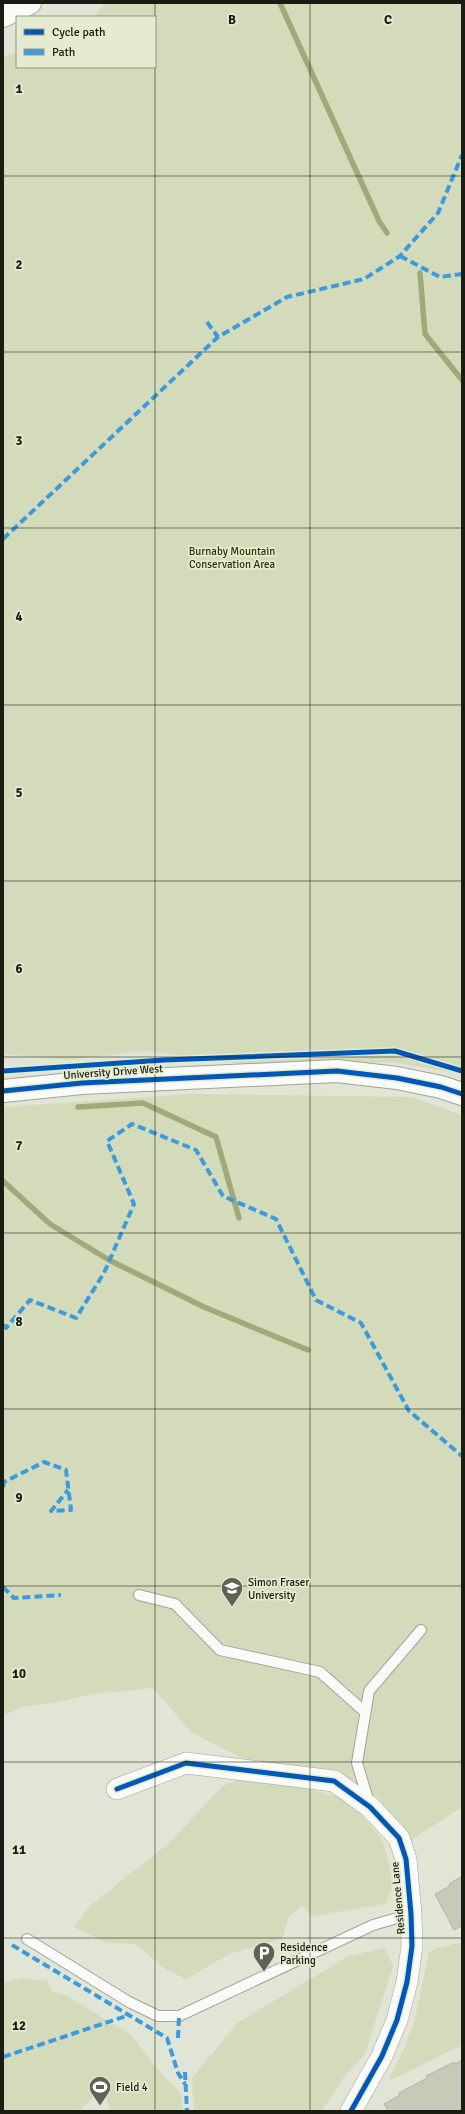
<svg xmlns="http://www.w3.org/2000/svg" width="465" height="2114" font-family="Signika,sans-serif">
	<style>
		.green { fill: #d3dbbb }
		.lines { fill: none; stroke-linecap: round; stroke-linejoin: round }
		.stream { stroke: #9faa78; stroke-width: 5.5 }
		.building { fill: #c6cbb7; stroke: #b1b4a8 }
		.lane-casing { stroke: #a1a499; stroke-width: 12 }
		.street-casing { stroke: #a1a499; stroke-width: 22 }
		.secondary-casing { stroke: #a1a499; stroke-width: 24 }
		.lane { stroke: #fafbf9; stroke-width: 10 }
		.street { stroke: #fafbf9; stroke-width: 21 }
		.secondary { stroke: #fafbf9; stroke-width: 22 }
		.quiet { stroke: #3b9bde; stroke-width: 4; stroke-dasharray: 8 4; stroke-linecap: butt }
		.cycleway-casing { stroke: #e4ebd0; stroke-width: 8 }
		.cycleway { stroke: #0057b8; stroke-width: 5 }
		.grid { fill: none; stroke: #191c12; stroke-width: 1; stroke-opacity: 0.55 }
		.labels { text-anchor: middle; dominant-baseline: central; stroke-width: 3.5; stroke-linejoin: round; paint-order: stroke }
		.park-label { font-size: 11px; fill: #2d3400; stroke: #e4ebd0 }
		.street-label { font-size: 11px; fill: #191c12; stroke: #e4ebd0 }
		.poi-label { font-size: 11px; fill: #191c12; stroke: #e4ebd0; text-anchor: start }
		.grid-label { font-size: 13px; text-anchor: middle; font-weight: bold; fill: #191c12; stroke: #e4ebd0; stroke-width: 3.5; stroke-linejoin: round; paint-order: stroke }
	</style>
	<rect width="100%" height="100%" fill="#e1e5d6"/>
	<!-- green -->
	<g class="green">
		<polygon points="105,3 462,3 462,1074 390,1062 255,1066 144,1051 70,1060 3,1054 3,57 17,52 17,67 155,67 155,17 93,17"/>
		<polygon points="193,1094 412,1097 462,1115 462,1807 411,1840 396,1827 378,1796 273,1774 191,1732 153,1688 93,1694 58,1702 22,1707 3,1716 3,1107"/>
		<polygon points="251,1774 347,1799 381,1838 390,1864 392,1890 385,1904 313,1916 302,1906 289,1917 282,1939 229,1954 187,1979 168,1971 135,1944 107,1943 74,1927 91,1905 169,1843 223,1786"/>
		<polygon points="462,1942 462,2045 391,2080 390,2076 404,2049 415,2019 429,1952 435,1949"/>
		<polygon points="385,1948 393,1966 365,2054 344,2077 322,2111 194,2111 192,2078 237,2023 349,1956"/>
		<polygon points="23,1978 46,1981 53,1992 65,1995 130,2034 156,2067 181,2094 183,2111 111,2111 106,2098 107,2086 104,2085 82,2109 74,2111 3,2111 3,1983"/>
	</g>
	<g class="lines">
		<!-- stream -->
		<g class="stream">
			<polyline points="280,3 379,221 387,233"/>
			<polyline points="420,273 425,334 462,380"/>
			<polyline points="78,1107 143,1103 216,1137 239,1218"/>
			<polyline points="3,1181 50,1224 109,1260 204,1307 308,1350"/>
		</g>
	</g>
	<!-- building -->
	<g class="building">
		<polygon points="462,1876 462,1926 454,1930 435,1894 450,1886 449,1884"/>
		<polygon points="462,2060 462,2109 458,2111 388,2111 384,2104 400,2095 399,2093 427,2078 426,2076 454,2062 455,2064"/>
	</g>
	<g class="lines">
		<!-- lane casing -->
		<g class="lane-casing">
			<g id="lane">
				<polyline points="139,1595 175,1604 220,1650 320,1672 365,1712"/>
				<polyline points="369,1803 357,1763 369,1691 421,1630"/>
				<polyline points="27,1939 129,2002 158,2016 179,2016 373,1925 411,1914"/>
			</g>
		</g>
		<!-- street casing -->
		<g class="street-casing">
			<polyline id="street" points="117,1789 186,1763 334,1781 370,1807 399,1838 406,1859 411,1914 412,1946 407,1982 397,2020 382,2056 351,2111"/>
		</g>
		<!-- secondary casing -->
		<g class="secondary-casing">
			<g id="secondary">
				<polyline points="3,16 30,3"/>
				<polyline points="3,1091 82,1083 337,1071 397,1078 441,1087 462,1094"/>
			</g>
		</g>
		<!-- lane -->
		<use href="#lane" class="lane"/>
		<!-- street -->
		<use href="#street" class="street"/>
		<!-- secondary -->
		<use href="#secondary" class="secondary"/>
		<!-- quiet -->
		<g class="quiet">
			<polyline points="400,256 440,277 462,274"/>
			<polyline points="207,322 218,337"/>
			<polyline points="3,539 218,337 287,297 364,279 400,256 438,213 462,155"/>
			<polyline points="3,1325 6,1328 30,1300 76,1318 104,1273 134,1204 107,1141 132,1124 196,1150 223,1196 276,1219 316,1300 361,1323 409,1411 462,1456"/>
			<polyline points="3,1487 4,1482 44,1462 66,1470 71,1510 51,1511 68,1490"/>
			<polyline points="3,1587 14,1598 61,1595"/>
			<polyline points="12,1945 167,2038 178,2073 185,2084"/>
			<polyline points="178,2038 179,2016"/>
			<polyline points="3,2057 129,2015"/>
			<polyline points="185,2072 187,2111"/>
		</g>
		<!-- cycleway casing -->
		<g class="cycleway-casing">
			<g id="cycleway">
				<polyline points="3,1071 164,1060 395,1051 462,1071"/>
				<polyline points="3,1091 82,1083 337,1071 397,1078 441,1087 462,1094"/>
				<polyline points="117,1789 186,1763 334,1781 370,1807 399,1838 406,1859 411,1914 412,1946 407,1982 397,2020 382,2056 351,2111"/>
			</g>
		</g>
		<!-- cycleway -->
		<use href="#cycleway" class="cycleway"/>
	</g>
	<!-- grid -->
	<path class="grid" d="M155 3V17M310 3V2111M155 17V67M155 67V2111M3 176H462M3 352H462M3 528H462M3 705H462M3 881H462M3 1057H462M3 1233H462M3 1409H462M3 1586H462M3 1762H462M3 1938H462"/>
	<!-- icons -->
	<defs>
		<g id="university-pin" transform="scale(1.15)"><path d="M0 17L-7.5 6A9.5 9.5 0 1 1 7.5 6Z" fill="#5f6257" stroke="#e4ebd0"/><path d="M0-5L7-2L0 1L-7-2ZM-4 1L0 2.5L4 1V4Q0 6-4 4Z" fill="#fff"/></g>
		<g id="parking-pin" transform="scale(1.15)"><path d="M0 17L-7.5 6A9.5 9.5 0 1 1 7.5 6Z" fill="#5f6257" stroke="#e4ebd0"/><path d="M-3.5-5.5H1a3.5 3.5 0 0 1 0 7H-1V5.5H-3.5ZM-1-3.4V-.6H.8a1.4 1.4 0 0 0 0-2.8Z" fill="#fff"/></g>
		<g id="stadium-pin" transform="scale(1.15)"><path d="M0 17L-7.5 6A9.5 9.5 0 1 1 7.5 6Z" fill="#5f6257" stroke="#e4ebd0"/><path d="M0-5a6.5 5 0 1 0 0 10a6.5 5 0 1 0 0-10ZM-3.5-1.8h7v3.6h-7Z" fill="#fff"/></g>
	</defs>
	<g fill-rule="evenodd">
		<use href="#university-pin" x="232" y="1588"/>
		<use href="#parking-pin" x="264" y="1953"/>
		<use href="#stadium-pin" x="100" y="2087"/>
	</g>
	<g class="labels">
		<!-- park labels -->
		<g class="park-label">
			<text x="232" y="551">Burnaby Mountain<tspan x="232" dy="13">Conservation Area</tspan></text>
		</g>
		<!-- street labels -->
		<g class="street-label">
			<text transform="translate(113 1072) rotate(-4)">University Drive West</text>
			<text transform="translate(398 1898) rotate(-95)">Residence Lane</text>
		</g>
		<!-- poi labels -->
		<g class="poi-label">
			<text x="248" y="1582">Simon Fraser<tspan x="248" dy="13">University</tspan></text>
			<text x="280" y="1947">Residence<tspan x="280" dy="13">Parking</tspan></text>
			<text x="116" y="2087">Field 4</text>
		</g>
	</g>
	<g class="grid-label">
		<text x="232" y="24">B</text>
		<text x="388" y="24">C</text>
		<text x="19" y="93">1</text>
		<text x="19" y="269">2</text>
		<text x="19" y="445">3</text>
		<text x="19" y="621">4</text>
		<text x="19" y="797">5</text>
		<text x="19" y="973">6</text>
		<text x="19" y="1150">7</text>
		<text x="19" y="1326">8</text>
		<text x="19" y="1502">9</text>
		<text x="19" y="1678">10</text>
		<text x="19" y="1854">11</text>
		<text x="19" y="2030">12</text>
	</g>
	<!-- border -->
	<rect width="465" height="2114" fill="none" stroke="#191c12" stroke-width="8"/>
	<!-- legend -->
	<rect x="16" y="16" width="140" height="52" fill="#e4ebd0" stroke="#939884"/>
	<rect x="24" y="29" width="20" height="6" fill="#0057b8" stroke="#939884"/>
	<text x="52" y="36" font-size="12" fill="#191c12">Cycle path</text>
	<rect x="24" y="49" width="20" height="6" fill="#3b9bde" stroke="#939884"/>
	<text x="52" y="56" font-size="12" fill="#191c12">Path</text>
</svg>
